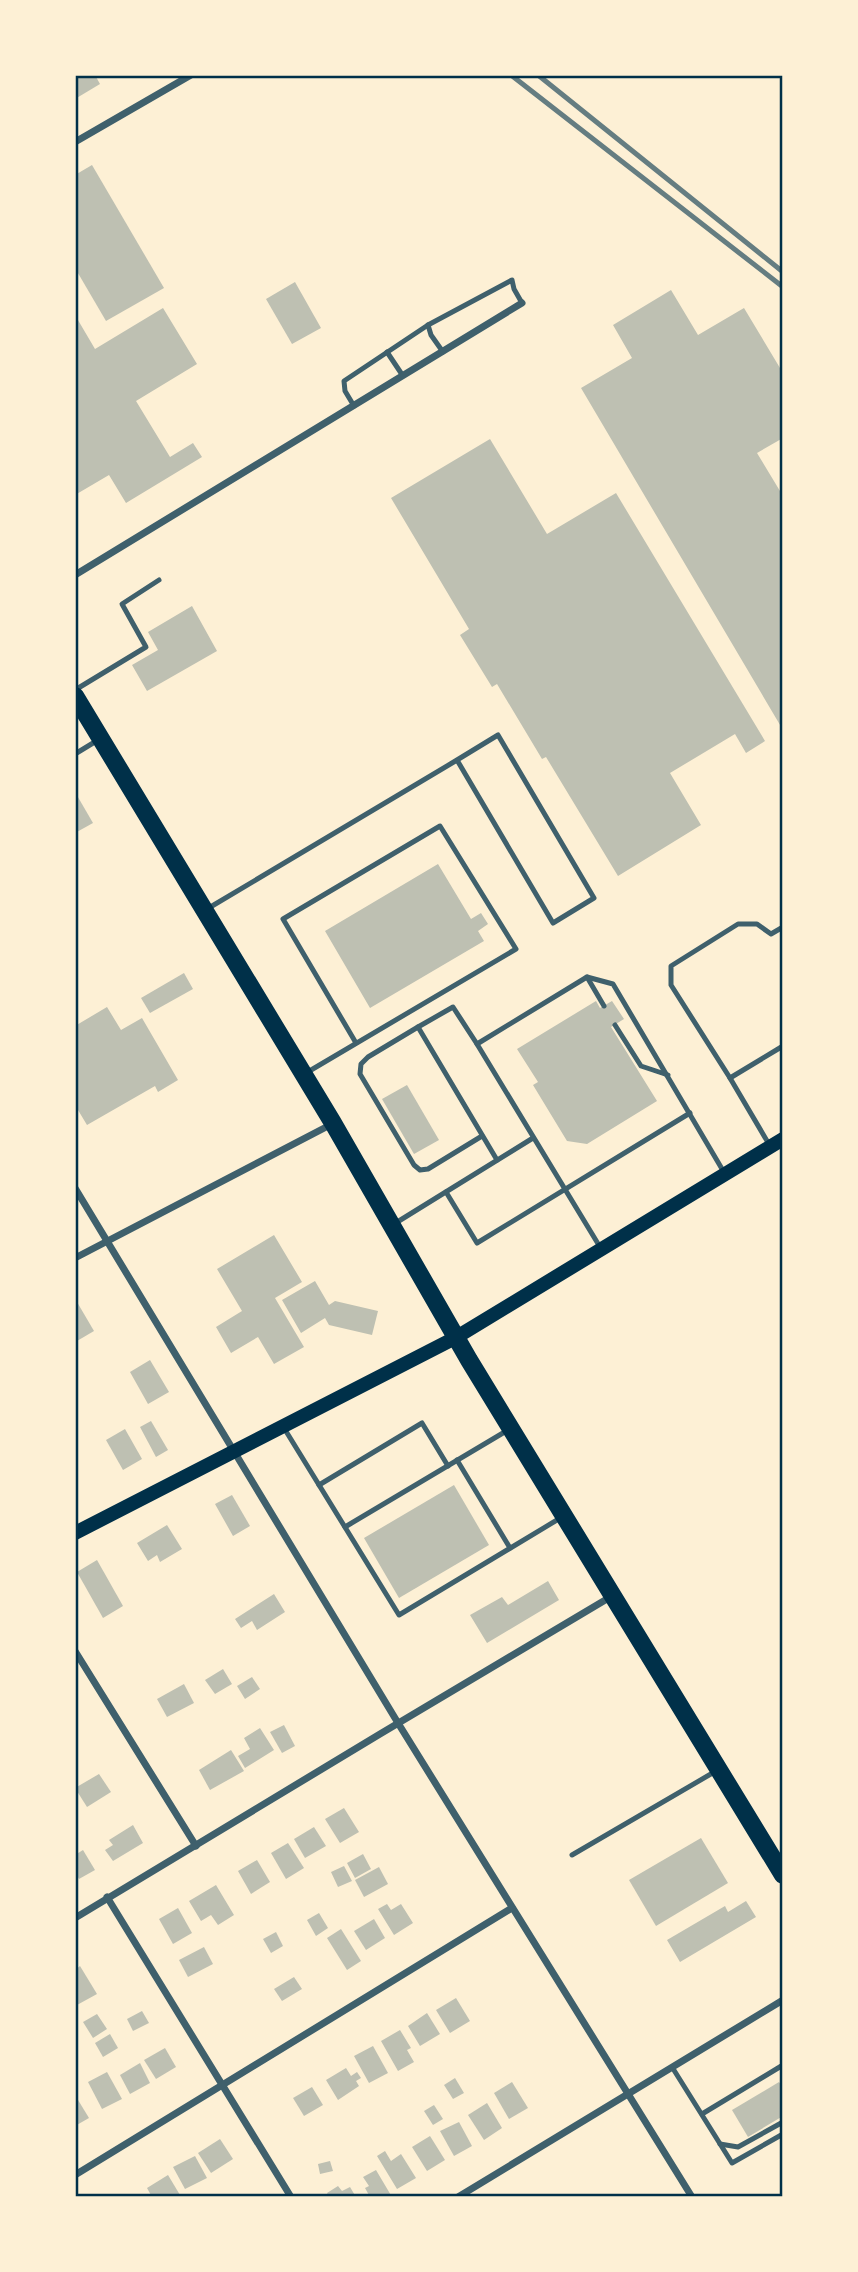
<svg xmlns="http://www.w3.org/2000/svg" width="858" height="2272" font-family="'Noto Sans',sans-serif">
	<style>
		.building { fill: #bec0b2 }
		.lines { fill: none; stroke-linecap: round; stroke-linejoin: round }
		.service { stroke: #3f606c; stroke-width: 5 }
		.minor { stroke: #3f606c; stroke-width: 7 }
		.secondary { stroke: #003049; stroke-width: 14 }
		.primary { stroke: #003049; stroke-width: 18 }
		.rail { stroke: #657d81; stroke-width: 5 }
		.neatline { fill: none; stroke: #003049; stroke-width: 2.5 }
	</style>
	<rect width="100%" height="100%" fill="#fdf0d5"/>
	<!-- building -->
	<g class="building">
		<polygon points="75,75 95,75 100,84 75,99"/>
		<polygon points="92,165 164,288 106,321 75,268 75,175"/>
		<polygon points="295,282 321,328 292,344 266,299"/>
		<polygon points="671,290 698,335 744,308 783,373 783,438 757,453 783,496 783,730 581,388 632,358 613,325"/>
		<polygon points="163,308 197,364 136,401 170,457 193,443 202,457 126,503 109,475 75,495 75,315 95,349"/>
		<polygon points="490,439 547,534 616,493 765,741 746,753 735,734 670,773 701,825 618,876 546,757 542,759 497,684 492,687 460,635 469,629 391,498"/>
		<polygon points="192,606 217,651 147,691 132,665 158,650 148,632"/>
		<polygon points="75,792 93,823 75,833"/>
		<polygon points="438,864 471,919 481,913 488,924 478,931 484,941 370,1008 325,931"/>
		<polygon points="184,973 193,989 150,1013 141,998"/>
		<polygon points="596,1001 600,1008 612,1001 624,1019 611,1027 657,1101 587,1144 567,1141 533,1085 538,1082 517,1049"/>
		<polygon points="107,1007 121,1030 142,1018 178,1080 158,1092 155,1086 87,1125 75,1105 75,1026"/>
		<polygon points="407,1085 439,1140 414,1154 382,1099"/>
		<polygon points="274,1235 302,1282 275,1298 304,1347 274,1364 258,1337 231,1353 216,1327 242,1311 217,1269"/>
		<polygon points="315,1281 329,1305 335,1301 378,1311 372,1335 329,1325 325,1318 301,1333 282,1300"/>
		<polygon points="77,1302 94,1331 77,1341 75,1303"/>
		<polygon points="150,1360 169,1392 148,1404 130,1372"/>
		<polygon points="151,1421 168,1450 156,1457 140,1427"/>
		<polygon points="125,1429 142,1459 123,1470 106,1440"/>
		<polygon points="454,1485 489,1545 399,1598 364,1538"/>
		<polygon points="232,1495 250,1526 233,1536 215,1504"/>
		<polygon points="167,1525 182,1549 160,1562 157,1555 148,1561 137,1543"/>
		<polygon points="97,1560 123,1606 103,1618 77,1572"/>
		<polygon points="548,1581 559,1600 487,1643 470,1615 502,1597 508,1605"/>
		<polygon points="274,1594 285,1612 257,1630 252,1621 241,1628 235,1619"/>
		<polygon points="223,1669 232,1684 215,1694 205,1680"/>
		<polygon points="252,1677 260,1689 245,1699 237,1686"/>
		<polygon points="184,1684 194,1703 167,1717 157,1699"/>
		<polygon points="284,1725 295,1746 282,1753 270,1732"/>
		<polygon points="260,1728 274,1750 245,1768 238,1756 250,1749 244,1738"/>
		<polygon points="231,1750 244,1771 210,1790 199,1770"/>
		<polygon points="99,1774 111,1792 87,1807 75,1788"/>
		<polygon points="344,1808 359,1832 340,1843 325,1819"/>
		<polygon points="133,1825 143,1843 113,1861 105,1850 113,1845 109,1840"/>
		<polygon points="314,1827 326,1846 305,1858 294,1839"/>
		<polygon points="701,1838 728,1883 656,1926 629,1880"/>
		<polygon points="288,1843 304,1868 286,1879 271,1853"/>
		<polygon points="83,1850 95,1870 79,1879 75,1872 75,1855"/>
		<polygon points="363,1854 371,1869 355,1878 347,1863"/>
		<polygon points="257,1860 270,1882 251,1894 238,1871"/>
		<polygon points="344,1866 352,1881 338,1887 331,1872"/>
		<polygon points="379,1867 388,1884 364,1897 355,1880"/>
		<polygon points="216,1885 234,1915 218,1925 211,1915 201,1921 189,1901"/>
		<polygon points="746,1901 756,1917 680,1962 667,1940 725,1906 728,1912"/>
		<polygon points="387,1904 391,1910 401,1904 413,1923 394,1935 378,1909"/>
		<polygon points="178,1908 192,1933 173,1944 159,1919"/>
		<polygon points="319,1913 328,1928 316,1936 307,1920"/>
		<polygon points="374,1919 385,1938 366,1950 354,1931"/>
		<polygon points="341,1929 361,1961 347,1970 327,1938"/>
		<polygon points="276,1932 283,1946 271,1953 263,1939"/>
		<polygon points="204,1947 213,1964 188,1977 179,1960"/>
		<polygon points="80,1966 97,1994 77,2005 75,2002 75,1970"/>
		<polygon points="294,1977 302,1989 282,2001 274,1989"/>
		<polygon points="456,1998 470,2021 450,2033 436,2010"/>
		<polygon points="142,2011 149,2023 133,2031 127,2019"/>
		<polygon points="427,2013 440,2034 420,2046 408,2026"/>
		<polygon points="97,2014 107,2029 93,2038 83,2022"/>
		<polygon points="400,2030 411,2048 407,2050 414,2062 398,2071 381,2041"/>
		<polygon points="110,2034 118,2048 103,2057 95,2043"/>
		<polygon points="373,2046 388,2073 369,2083 354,2056"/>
		<polygon points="165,2048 176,2067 156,2079 144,2060"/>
		<polygon points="140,2063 150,2083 130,2094 120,2075"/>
		<polygon points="346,2068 351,2076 357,2072 361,2078 356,2081 359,2086 338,2100 326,2080"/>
		<polygon points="107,2072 122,2099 102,2109 88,2082"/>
		<polygon points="455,2078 464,2093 453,2099 444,2085"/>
		<polygon points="512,2082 528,2108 509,2119 494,2093"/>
		<polygon points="779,2082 783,2088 783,2116 748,2137 732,2110"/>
		<polygon points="312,2087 323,2105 304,2116 293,2098"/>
		<polygon points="75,2095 89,2118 75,2126"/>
		<polygon points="487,2103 502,2128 484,2140 468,2115"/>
		<polygon points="434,2105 443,2119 433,2125 424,2111"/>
		<polygon points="459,2122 472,2146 454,2156 440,2131"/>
		<polygon points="430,2136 445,2160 427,2171 412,2147"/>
		<polygon points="220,2139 233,2159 211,2173 198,2153"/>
		<polygon points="385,2151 391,2161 401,2154 416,2178 397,2189 377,2156"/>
		<polygon points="195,2156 207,2178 185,2189 173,2167"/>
		<polygon points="330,2161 333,2171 320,2174 318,2164"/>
		<polygon points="376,2170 392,2197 370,2197 365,2188 369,2186 363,2177"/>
		<polygon points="168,2175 180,2195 177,2197 152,2197 147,2188"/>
		<polygon points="338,2186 342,2191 350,2187 356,2197 329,2197 327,2193"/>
	</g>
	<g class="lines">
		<!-- service -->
		<g class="service">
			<polyline points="428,325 431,335 443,352"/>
			<polyline points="387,352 403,376"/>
			<polyline points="354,406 345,391 344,381 428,325 512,280 514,289 522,303"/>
			<polyline points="75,690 146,647 122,604 159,580"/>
			<polyline points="75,754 98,740"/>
			<polyline points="207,909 457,760 498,735 594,898 553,923 457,760"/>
			<polyline points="587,977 604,1006"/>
			<polyline points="615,1025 641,1066 668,1075"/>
			<polyline points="418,1027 368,1057 361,1064 360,1074 414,1165 420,1170 428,1169 482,1136"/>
			<polyline points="477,1044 453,1007 418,1027 497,1160"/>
			<polyline points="306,1073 516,949 440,826 283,919 356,1043"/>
			<polyline points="730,1078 783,1046"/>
			<polyline points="770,1146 730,1078 671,985 671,966 738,924 757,924 771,934 783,927"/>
			<polyline points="446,1192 477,1243 690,1113"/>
			<polyline points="394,1224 533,1138"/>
			<polyline points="600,1247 477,1044 587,977 613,984 725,1174"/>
			<polyline points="284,1428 399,1615 562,1517"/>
			<polyline points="457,1460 510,1548"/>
			<polyline points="319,1485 422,1423 448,1466"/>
			<polyline points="345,1527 508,1430"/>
			<polyline points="572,1855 716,1771"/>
			<polyline points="672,2067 732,2163 783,2134"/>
			<polyline points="702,2114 783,2065"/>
			<polyline points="720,2144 738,2147 783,2122"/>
		</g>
		<!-- minor -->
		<g class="minor">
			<polyline points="75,142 191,75"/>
			<polyline points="75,575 522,303"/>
			<polyline points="75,1188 398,1723 692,2197"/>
			<polyline points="75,1258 332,1124"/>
			<polyline points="75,1651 196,1846"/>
			<polyline points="107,1897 291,2197"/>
			<polyline points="75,1918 380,1734 612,1596"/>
			<polyline points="75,2175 512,1908"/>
			<polyline points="458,2197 783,2000"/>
		</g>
		<!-- secondary -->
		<polyline class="secondary" points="75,1533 455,1338 783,1139"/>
		<!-- primary -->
		<polyline class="primary" points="75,696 333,1123 469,1360 783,1875"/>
		<!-- rail -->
		<g class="rail">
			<polyline points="511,75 783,287"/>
			<polyline points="538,75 783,272"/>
		</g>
	</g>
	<!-- border -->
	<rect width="858" height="2272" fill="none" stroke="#fdf0d5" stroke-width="154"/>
	<rect x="77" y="77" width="704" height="2118" class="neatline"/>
</svg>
